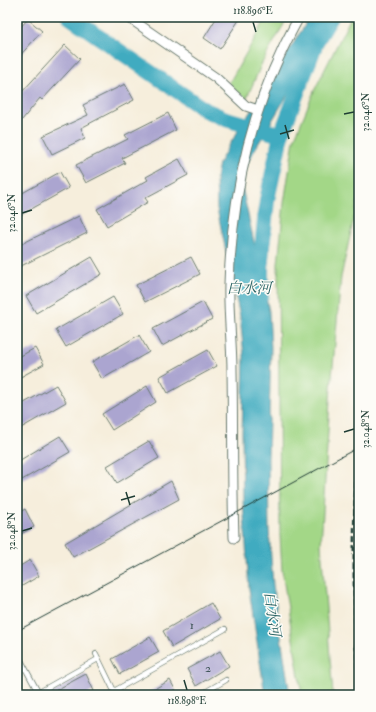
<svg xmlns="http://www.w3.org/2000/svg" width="376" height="712" font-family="'IM FELL Double Pica','Noto Serif SC',serif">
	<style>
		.green { fill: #a3d787; stroke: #618a5e }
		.water { fill: #41abc0; stroke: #30747a }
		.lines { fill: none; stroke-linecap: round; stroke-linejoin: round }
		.river { stroke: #41abc0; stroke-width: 16 }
		.building { fill: #aba5d0 }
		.lane-casing { stroke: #6a7b6f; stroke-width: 6 }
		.street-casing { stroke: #6a7b6f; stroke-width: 11 }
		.lane { stroke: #fff; stroke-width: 4.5 }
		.street { stroke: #fff; stroke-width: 9 }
		.tram { stroke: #1f3d34; stroke-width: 1 }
		.rail { stroke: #1f3d34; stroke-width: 2.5; stroke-dasharray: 6 3; stroke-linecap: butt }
		.ticks { fill: none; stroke: #1f3d34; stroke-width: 1.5 }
		.labels { text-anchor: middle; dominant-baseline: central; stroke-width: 3; stroke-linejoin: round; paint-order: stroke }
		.number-label { font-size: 12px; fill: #42575b }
		.water-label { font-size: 15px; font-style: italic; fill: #2b6465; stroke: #fdfcf7 }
		.neatline { fill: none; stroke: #1f3d34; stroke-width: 1.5 }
		.ticks-label { font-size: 10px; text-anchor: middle; fill: #1f3d34 }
	</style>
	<rect width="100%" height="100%" fill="#fdfcf7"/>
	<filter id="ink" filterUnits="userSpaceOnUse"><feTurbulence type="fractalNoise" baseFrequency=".025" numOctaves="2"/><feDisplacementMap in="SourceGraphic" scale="8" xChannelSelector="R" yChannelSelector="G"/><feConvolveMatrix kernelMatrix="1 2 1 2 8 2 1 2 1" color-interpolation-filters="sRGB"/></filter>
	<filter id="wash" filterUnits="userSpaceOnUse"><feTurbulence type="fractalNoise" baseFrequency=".012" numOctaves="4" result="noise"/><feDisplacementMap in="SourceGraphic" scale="16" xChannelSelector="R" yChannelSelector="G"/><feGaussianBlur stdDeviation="0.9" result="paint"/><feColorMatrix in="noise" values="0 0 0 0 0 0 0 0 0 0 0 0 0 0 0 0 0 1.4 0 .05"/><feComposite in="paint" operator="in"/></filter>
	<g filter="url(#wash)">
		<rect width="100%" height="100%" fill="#f6eedc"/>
		<!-- green -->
		<g class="green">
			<polygon points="267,17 288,17 262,63 246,100 225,90"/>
			<polygon points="351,17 359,17 359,195 341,277 330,399 321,545 333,695 302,695 282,571 280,535 278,264 284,203 294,140 314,91"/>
		</g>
		<!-- water -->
		<polygon class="water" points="310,17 334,17 254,151 244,170 242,187 269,311 271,348 268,459 269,529 273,585 290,695 265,695 249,589 243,501 242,433 244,356 240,317 217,209 216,178 219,163 228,147"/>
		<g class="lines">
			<!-- river -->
			<g class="river">
				<polyline points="70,17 205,110 226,119 281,135"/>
				<polyline points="261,295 261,259 267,200 281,135 317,40 331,17"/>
			</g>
		</g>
		<g id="blocks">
			<!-- building -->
			<g class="building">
				<polygon points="217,17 241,17 220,49 204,38"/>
				<polygon points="28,19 42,31 17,59 17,31"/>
				<polygon points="65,45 80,59 42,100 40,98 17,126 17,90 21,93"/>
				<polygon points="125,84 134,100 81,128 85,138 52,154 43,136 88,115 83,105"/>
				<polygon points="168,113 176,130 122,158 125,163 86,183 76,165 128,139 125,135"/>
				<polygon points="179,159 188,175 145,198 148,202 107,226 97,209 148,180 146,177"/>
				<polygon points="60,172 69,188 17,217 17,196"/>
				<polygon points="79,216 87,233 17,268 17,246"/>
				<polygon points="92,257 102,274 36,313 26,296"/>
				<polygon points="191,257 200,274 145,302 136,285"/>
				<polygon points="113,297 123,314 66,347 56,330"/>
				<polygon points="203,302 212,319 162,346 153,329"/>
				<polygon points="139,335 149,352 102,379 92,362"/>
				<polygon points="35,348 44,364 17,379 17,358"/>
				<polygon points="208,350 217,366 168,393 159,377"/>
				<polygon points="56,385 66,402 21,428 17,421 17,407"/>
				<polygon points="147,386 156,402 112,430 102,414"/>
				<polygon points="60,436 70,452 22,480 17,472 17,462"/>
				<polygon points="149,441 159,458 117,483 107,466"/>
				<polygon points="171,481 179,499 73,557 65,543"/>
				<polygon points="25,509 34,527 17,536 17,514"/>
				<polygon points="30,560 39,576 17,589 17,568"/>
				<polygon points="211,603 220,619 172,647 163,631"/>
				<polygon points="150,637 159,652 120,674 112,659"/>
				<polygon points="220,651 229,666 196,686 187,669"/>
				<polygon points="86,674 94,691 86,695 47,695"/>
				<polygon points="170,680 178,695 144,695"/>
			</g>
		</g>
	</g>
	<g filter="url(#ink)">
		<use href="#blocks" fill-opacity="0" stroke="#6a7b6f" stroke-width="1"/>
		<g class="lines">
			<!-- lane casing -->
			<g class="lane-casing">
				<g id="lane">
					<polyline points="17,653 38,692"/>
					<polyline points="96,654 116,695"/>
					<polyline points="114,691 225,629"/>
					<polyline points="34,695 98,659"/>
					<polyline points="200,695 226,680"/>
				</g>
			</g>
			<!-- street casing -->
			<g class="street-casing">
				<g id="street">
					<polyline points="128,17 216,78 246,106 258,110"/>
					<path d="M234 538C232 482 233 427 232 371 232 342 228 313 229 284 232 188 253 101 299 17"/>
				</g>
			</g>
			<!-- lane -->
			<use href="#lane" class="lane"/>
			<!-- street -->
			<use href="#street" class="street"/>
			<!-- tram -->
			<polyline class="tram" points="17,631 359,447"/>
			<!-- rail -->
			<path class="rail" d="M359 695C352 607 352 517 359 429"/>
		</g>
	</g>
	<!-- ticks -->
	<path class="ticks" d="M253 22 256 32M344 114 354 112M285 125 289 139M280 134 294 130M22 213 32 210M344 432 354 429M126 492 130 505M121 500 135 496M22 531 32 528M184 680 187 690"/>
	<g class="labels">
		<!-- number labels -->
		<g class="number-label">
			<text x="192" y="625">1</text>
			<text x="208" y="668">2</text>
		</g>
		<!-- water labels -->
		<g class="water-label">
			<text x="249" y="288">白水河</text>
			<text transform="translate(272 614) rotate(82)">白水河</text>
		</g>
	</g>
	<!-- margin -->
	<rect width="376" height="712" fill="none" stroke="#fdfcf7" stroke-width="44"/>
	<rect x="22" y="22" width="332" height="668" class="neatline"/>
	<g class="ticks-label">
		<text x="253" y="14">118.896°E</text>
		<text transform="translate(365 112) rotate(-90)" y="4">32.046°N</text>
		<text transform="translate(11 213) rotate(-90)" y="4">32.046°N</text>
		<text transform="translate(365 429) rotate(-90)" y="4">32.048°N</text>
		<text transform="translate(11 531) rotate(-90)" y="4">32.048°N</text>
		<text x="187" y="704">118.898°E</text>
	</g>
</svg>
